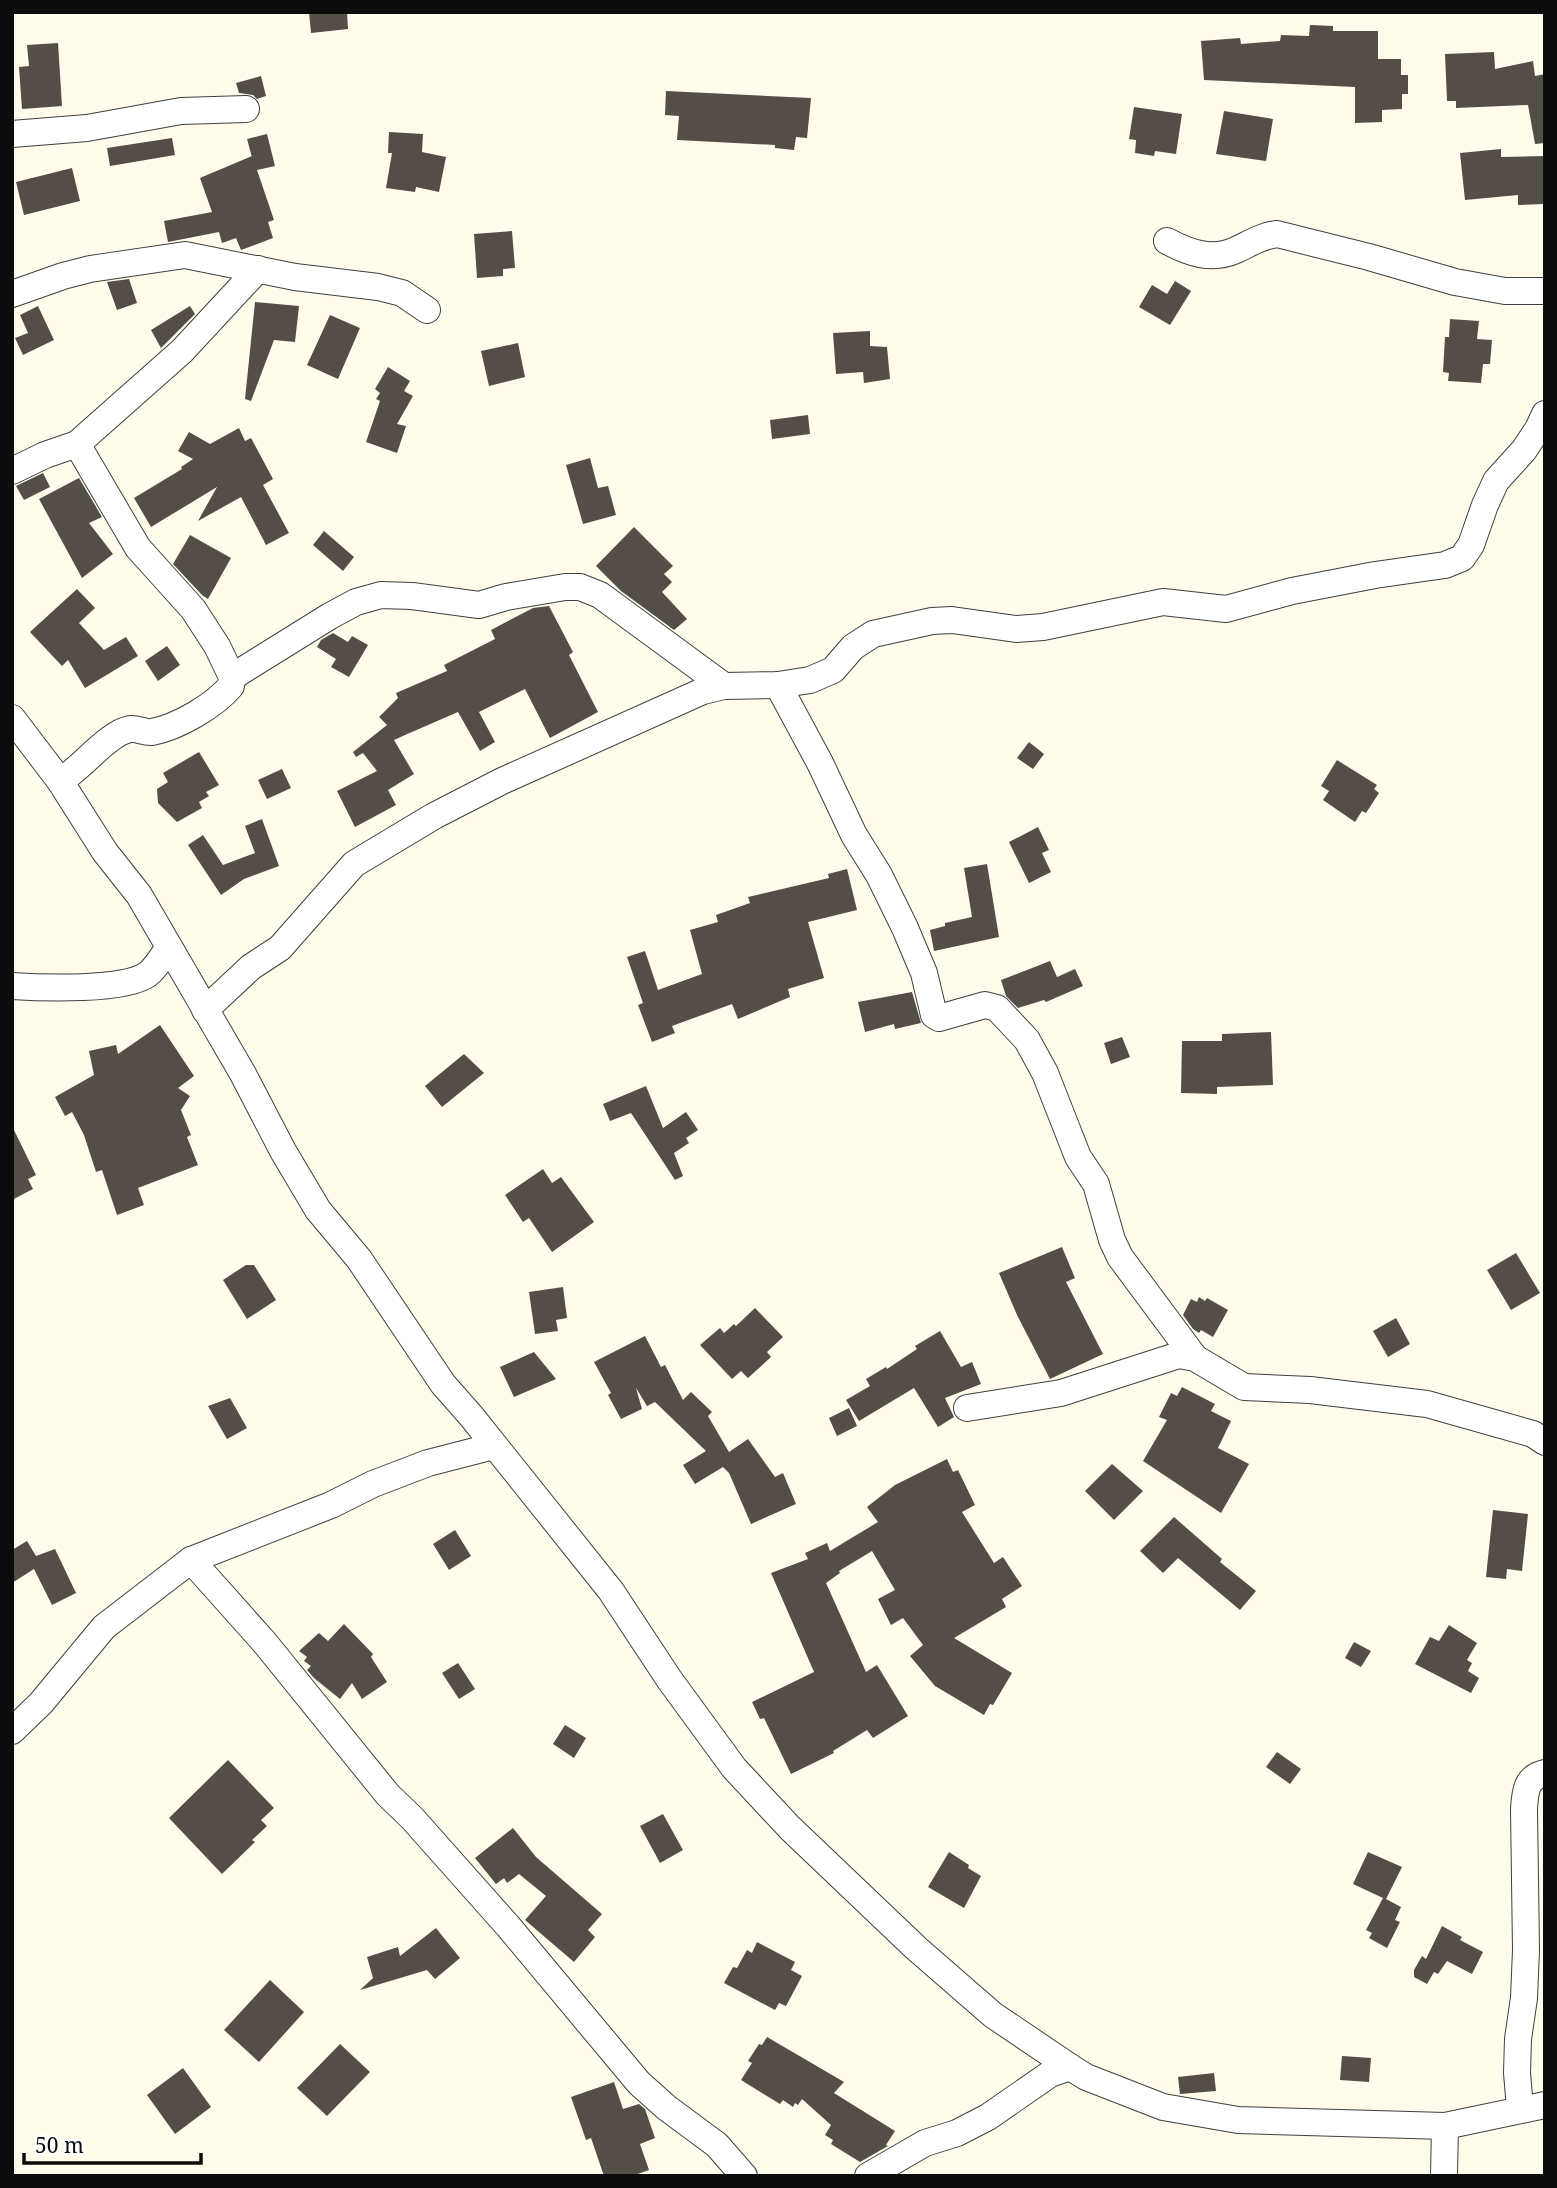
<svg xmlns="http://www.w3.org/2000/svg" width="1557" height="2188" font-family="'Noto Serif',serif">
	<style>
		.building { fill: #544e48 }
		.lines { fill: none; stroke-linecap: round; stroke-linejoin: round }
		.minor-casing { stroke: #3f3f3f; stroke-width: 28 }
		.minor { stroke: #fff; stroke-width: 26 }
	</style>
	<rect width="100%" height="100%" fill="#fffceb"/>
	<!-- building -->
	<g class="building">
		<polygon points="309,12 347,12 348,29 311,33"/>
		<polygon points="1310,25 1333,26 1333,31 1378,31 1378,59 1401,59 1401,75 1408,75 1408,94 1402,94 1402,109 1382,110 1382,122 1355,123 1355,87 1204,80 1201,41 1240,38 1241,44 1280,41 1281,35 1309,36"/>
		<polygon points="58,43 62,106 22,109 19,67 29,66 27,45"/>
		<polygon points="1494,52 1495,69 1533,61 1535,76 1545,74 1545,143 1535,144 1528,105 1456,108 1456,101 1447,101 1445,54"/>
		<polygon points="261,76 266,96 257,99 253,95 239,93 236,83"/>
		<polygon points="666,91 811,98 807,138 796,137 794,150 775,148 775,145 677,140 679,116 665,115"/>
		<polygon points="1134,107 1182,114 1176,154 1155,151 1154,156 1135,153 1136,140 1129,139"/>
		<polygon points="1224,111 1273,119 1266,161 1216,154"/>
		<polygon points="389,132 423,134 422,152 446,157 439,192 416,187 415,192 386,188 392,153 388,153"/>
		<polygon points="267,134 275,166 257,170 274,220 268,222 273,238 241,250 236,238 222,243 219,232 168,242 164,221 212,212 200,178 252,156 253,161 247,139"/>
		<polygon points="172,138 175,155 110,166 107,148"/>
		<polygon points="1501,149 1501,157 1545,156 1545,204 1518,205 1518,195 1465,200 1460,153"/>
		<polygon points="72,168 80,201 24,215 16,182"/>
		<polygon points="512,231 515,268 503,269 503,276 477,278 474,234"/>
		<polygon points="129,279 137,303 117,310 107,282"/>
		<polygon points="1175,281 1191,291 1170,325 1139,307 1152,285 1167,294"/>
		<polygon points="255,302 299,306 295,342 274,340 251,401 245,399"/>
		<polygon points="38,306 54,340 23,355 15,338 28,333 20,315"/>
		<polygon points="190,306 195,314 161,348 151,330"/>
		<polygon points="330,315 360,328 338,379 307,365"/>
		<polygon points="1450,319 1479,321 1477,339 1492,340 1490,364 1483,364 1481,383 1448,381 1449,373 1443,372 1445,337 1449,337"/>
		<polygon points="870,331 870,346 887,347 890,379 864,383 863,372 836,374 833,333"/>
		<polygon points="518,343 525,377 489,386 481,351"/>
		<polygon points="388,367 410,381 404,391 413,396 397,424 406,426 397,453 366,442 380,401 376,399 380,393 375,389"/>
		<polygon points="808,415 810,434 772,439 770,420"/>
		<polygon points="239,428 245,441 251,438 273,479 263,485 289,533 266,545 241,497 198,521 217,487 151,527 134,498 182,469 181,467 193,459 178,451 189,432 210,444"/>
		<polygon points="590,458 598,488 608,486 616,515 583,524 566,465"/>
		<polygon points="43,473 50,487 24,500 16,486"/>
		<polygon points="79,478 102,517 89,523 113,554 82,578 39,499"/>
		<polygon points="634,527 673,566 664,574 672,582 662,592 687,619 674,630 621,591 596,566"/>
		<polygon points="324,531 354,557 343,571 313,545"/>
		<polygon points="190,535 231,558 208,599 202,595 173,564"/>
		<polygon points="77,589 95,608 79,623 104,650 126,637 138,656 85,688 68,660 62,666 30,632"/>
		<polygon points="549,606 573,652 569,655 598,712 550,738 525,689 479,712 495,742 480,751 458,712 405,735 394,740 414,774 388,790 396,805 355,827 337,791 377,771 363,753 356,757 353,752 387,725 379,717 398,698 396,693 447,671 444,665 495,639 491,630 533,608"/>
		<polygon points="333,633 348,642 352,636 368,645 349,677 331,667 336,659 317,647 321,640"/>
		<polygon points="167,646 180,665 158,681 145,661"/>
		<polygon points="1029,742 1044,754 1033,769 1017,758"/>
		<polygon points="199,752 219,785 206,792 209,796 199,802 202,808 177,822 158,803 157,789 168,782 163,773"/>
		<polygon points="1337,760 1377,785 1374,789 1379,793 1366,813 1362,811 1355,822 1323,800 1329,791 1321,786"/>
		<polygon points="282,769 291,788 267,799 258,780"/>
		<polygon points="262,819 279,866 244,879 221,895 188,845 203,835 223,865 255,853 245,826"/>
		<polygon points="1038,827 1049,850 1042,853 1051,872 1029,883 1009,842"/>
		<polygon points="987,864 999,937 934,951 930,930 945,926 945,923 972,917 964,868"/>
		<polygon points="847,869 857,910 808,922 824,978 788,989 790,997 738,1019 732,1004 672,1026 675,1033 652,1042 638,1005 643,1003 627,957 645,951 658,990 702,974 690,930 718,922 716,915 750,903 748,897 829,878 828,874"/>
		<polygon points="1050,961 1057,977 1075,969 1083,986 1046,1002 1044,1000 1018,1008 1006,996 1001,980"/>
		<polygon points="912,992 921,1023 895,1029 894,1024 865,1032 858,1002"/>
		<polygon points="160,1025 194,1076 178,1088 190,1096 181,1110 191,1135 187,1137 198,1165 138,1188 144,1205 117,1215 102,1170 96,1172 84,1135 72,1112 65,1116 55,1097 94,1075 89,1051 116,1045 118,1054"/>
		<polygon points="1271,1032 1273,1085 1217,1087 1217,1094 1181,1093 1182,1041 1222,1041 1222,1034"/>
		<polygon points="1122,1037 1130,1057 1111,1064 1104,1043"/>
		<polygon points="464,1054 484,1073 442,1107 425,1086"/>
		<polygon points="646,1086 663,1128 686,1112 698,1130 686,1138 689,1143 674,1153 683,1176 675,1180 631,1113 610,1121 603,1104"/>
		<polygon points="12,1126 36,1175 28,1179 33,1189 12,1200"/>
		<polygon points="543,1169 552,1183 561,1177 594,1222 552,1252 529,1218 523,1222 505,1195"/>
		<polygon points="1062,1247 1075,1278 1066,1282 1103,1354 1050,1379 1017,1315 999,1273"/>
		<polygon points="1516,1253 1540,1293 1511,1310 1487,1270"/>
		<polygon points="246,1265 254,1265 276,1300 247,1319 223,1280"/>
		<polygon points="563,1287 567,1318 556,1320 558,1331 535,1334 529,1292"/>
		<polygon points="1199,1297 1205,1301 1207,1298 1228,1310 1213,1337 1201,1330 1199,1333 1193,1329 1183,1315 1191,1299 1197,1302"/>
		<polygon points="755,1308 783,1337 767,1352 771,1357 748,1378 741,1371 732,1379 700,1345 720,1328 724,1333 734,1324 736,1326"/>
		<polygon points="1396,1318 1410,1344 1388,1357 1373,1331"/>
		<polygon points="940,1331 961,1367 972,1362 981,1384 945,1398 954,1417 938,1427 914,1388 859,1421 846,1400 870,1386 866,1379 886,1367 887,1369 917,1349 915,1346"/>
		<polygon points="645,1336 661,1367 665,1365 683,1400 691,1392 712,1412 708,1416 729,1452 748,1439 775,1477 783,1473 796,1504 751,1524 729,1473 723,1467 695,1484 683,1465 706,1451 655,1402 647,1406 636,1388 642,1409 621,1419 608,1395 611,1393 594,1362"/>
		<polygon points="534,1352 556,1379 514,1397 500,1367"/>
		<polygon points="1182,1387 1215,1404 1211,1411 1231,1421 1218,1448 1249,1464 1221,1513 1143,1461 1167,1420 1159,1417 1171,1393 1177,1396"/>
		<polygon points="230,1398 247,1428 227,1439 208,1406"/>
		<polygon points="849,1408 857,1426 837,1436 829,1418"/>
		<polygon points="947,1459 953,1472 958,1470 975,1505 962,1512 994,1563 1003,1557 1022,1586 1002,1599 1006,1607 954,1638 1012,1673 993,1705 990,1704 984,1715 935,1686 910,1656 923,1645 903,1618 891,1625 878,1599 895,1590 872,1551 839,1571 840,1573 826,1583 866,1672 877,1665 908,1716 873,1738 867,1730 833,1751 834,1753 791,1774 764,1718 760,1719 752,1702 814,1672 771,1573 808,1559 805,1553 827,1543 830,1551 878,1522 867,1507 895,1485"/>
		<polygon points="1112,1464 1143,1491 1114,1520 1085,1491"/>
		<polygon points="1493,1510 1528,1514 1522,1571 1507,1569 1506,1579 1486,1577"/>
		<polygon points="1174,1517 1222,1559 1220,1562 1256,1591 1240,1610 1178,1558 1163,1573 1140,1551"/>
		<polygon points="455,1530 471,1556 449,1570 433,1544"/>
		<polygon points="27,1541 36,1556 55,1549 76,1593 52,1605 34,1569 12,1583 12,1550"/>
		<polygon points="344,1624 373,1654 371,1657 387,1682 362,1699 352,1683 340,1699 314,1678 307,1670 311,1666 304,1661 307,1657 299,1651 319,1633 328,1641"/>
		<polygon points="1449,1625 1477,1643 1467,1660 1472,1663 1468,1671 1479,1678 1471,1693 1415,1664 1430,1637 1439,1641"/>
		<polygon points="1354,1642 1371,1651 1361,1667 1345,1658"/>
		<polygon points="458,1663 475,1689 459,1699 442,1673"/>
		<polygon points="565,1725 586,1738 574,1758 553,1744"/>
		<polygon points="1277,1752 1301,1769 1290,1784 1266,1767"/>
		<polygon points="228,1760 274,1808 261,1820 267,1826 252,1840 255,1842 222,1874 169,1818"/>
		<polygon points="663,1814 683,1850 660,1863 640,1826"/>
		<polygon points="513,1828 536,1857 602,1914 588,1930 595,1937 574,1962 525,1920 546,1896 519,1874 507,1883 504,1878 496,1884 475,1858"/>
		<polygon points="949,1852 969,1865 968,1868 981,1876 964,1908 928,1887"/>
		<polygon points="1368,1852 1402,1867 1386,1899 1401,1907 1395,1920 1400,1922 1387,1948 1369,1938 1372,1933 1366,1930 1383,1898 1353,1884"/>
		<polygon points="1442,1926 1462,1937 1460,1940 1483,1952 1472,1974 1447,1961 1438,1974 1434,1972 1427,1984 1414,1977 1414,1970 1422,1956 1426,1959"/>
		<polygon points="436,1928 460,1958 435,1979 427,1970 360,1990 373,1978 367,1957 398,1947 400,1956"/>
		<polygon points="757,1942 795,1962 791,1970 802,1976 786,2006 779,2003 775,2010 724,1983 733,1967 737,1968 747,1950 752,1953"/>
		<polygon points="270,1980 304,2012 259,2062 224,2030"/>
		<polygon points="767,2037 844,2082 834,2093 895,2131 886,2145 888,2146 860,2162 831,2144 833,2140 825,2135 831,2125 802,2099 798,2105 795,2103 793,2107 783,2100 780,2104 741,2080 752,2063 748,2061 759,2044 762,2045"/>
		<polygon points="340,2044 370,2072 327,2116 297,2088"/>
		<polygon points="1342,2056 1371,2058 1369,2082 1340,2080"/>
		<polygon points="183,2068 211,2107 175,2134 147,2095"/>
		<polygon points="1214,2073 1216,2091 1180,2094 1178,2077"/>
		<polygon points="614,2082 623,2109 639,2104 645,2109 655,2138 640,2144 649,2170 632,2176 604,2176 591,2138 586,2140 571,2097"/>
	</g>
	<g class="lines">
		<!-- minor casing -->
		<g class="minor-casing">
			<g id="minor">
				<polyline points="12,134 87,128 181,111 246,109"/>
				<path d="M1167 241C1189 253 1212 261 1236 250 1251 243 1261 236 1277 234L1369 257 1455 282 1505 291H1545"/>
				<polyline points="12,294 63,276 90,269 185,255 295,277 378,287 402,293 427,310"/>
				<polyline points="12,471 45,455 77,444 182,351 258,269"/>
				<polyline points="232,677 330,616 356,602 381,595 412,596 479,605 506,597 565,587 580,587 600,595 724,686"/>
				<polyline points="778,685 820,763 854,835 879,875 905,928 924,973 934,1015 939,1018 985,1005 997,1008 1027,1040 1045,1073 1078,1157 1096,1184 1112,1240 1120,1257 1195,1358"/>
				<polyline points="12,718 60,781 105,852 139,895 243,1074 283,1151 318,1210 359,1259 443,1384 472,1417 611,1591 669,1679 734,1768 790,1828 916,1948 993,2015 1070,2067 1086,2077 1163,2107 1238,2120 1445,2126 1545,2105"/>
				<path d="M60 781C81 769 108 733 130 729 137 728 145 733 152 732 178 727 214 706 231 686L232 677 217 646 193 609 138 548 77 444"/>
				<path d="M12 986C42 988 125 991 148 974 156 968 162 956 169 948"/>
				<polyline points="205,1010 251,967 280,948 354,864 434,816 502,781 703,691 724,686 778,685 810,680 833,670 853,647 873,634 932,621 952,620 1016,629 1043,627 1163,602 1226,609 1292,591 1375,575 1445,565 1462,558 1471,545 1485,505 1496,481 1524,450 1538,429 1545,414"/>
				<polyline points="967,1408 1061,1393 1179,1355 1195,1358 1244,1387 1310,1390 1427,1404 1533,1434 1545,1442"/>
				<polyline points="191,1560 265,1643 388,1795 412,1818 508,1926 639,2083 667,2108 717,2145 744,2176"/>
				<polyline points="12,1731 41,1703 104,1627 191,1560 331,1505 373,1484 428,1463 494,1446"/>
				<path d="M1520 2108 1517 2073 1518 2039 1524 1998 1526 1950 1524 1809C1525 1792 1526 1777 1545 1773"/>
				<polyline points="868,2176 925,2143 957,2133 988,2117 1050,2074 1070,2067"/>
				<polyline points="1444,2176 1445,2126"/>
			</g>
		</g>
		<!-- minor -->
		<use href="#minor" class="minor"/>
	</g>
	<!-- border -->
	<rect width="1557" height="2188" fill="none" stroke="#0c0c0c" stroke-width="28"/>
	<!-- scale -->
	<path d="M24 2153v10h177v-10" fill="none" stroke="#0c0c0c" stroke-width="3.5"/>
	<text x="35" y="2153" font-size="21" fill="#0c0c0c" stroke="#ffffff" stroke-width="5" paint-order="stroke">50 m</text>
</svg>
